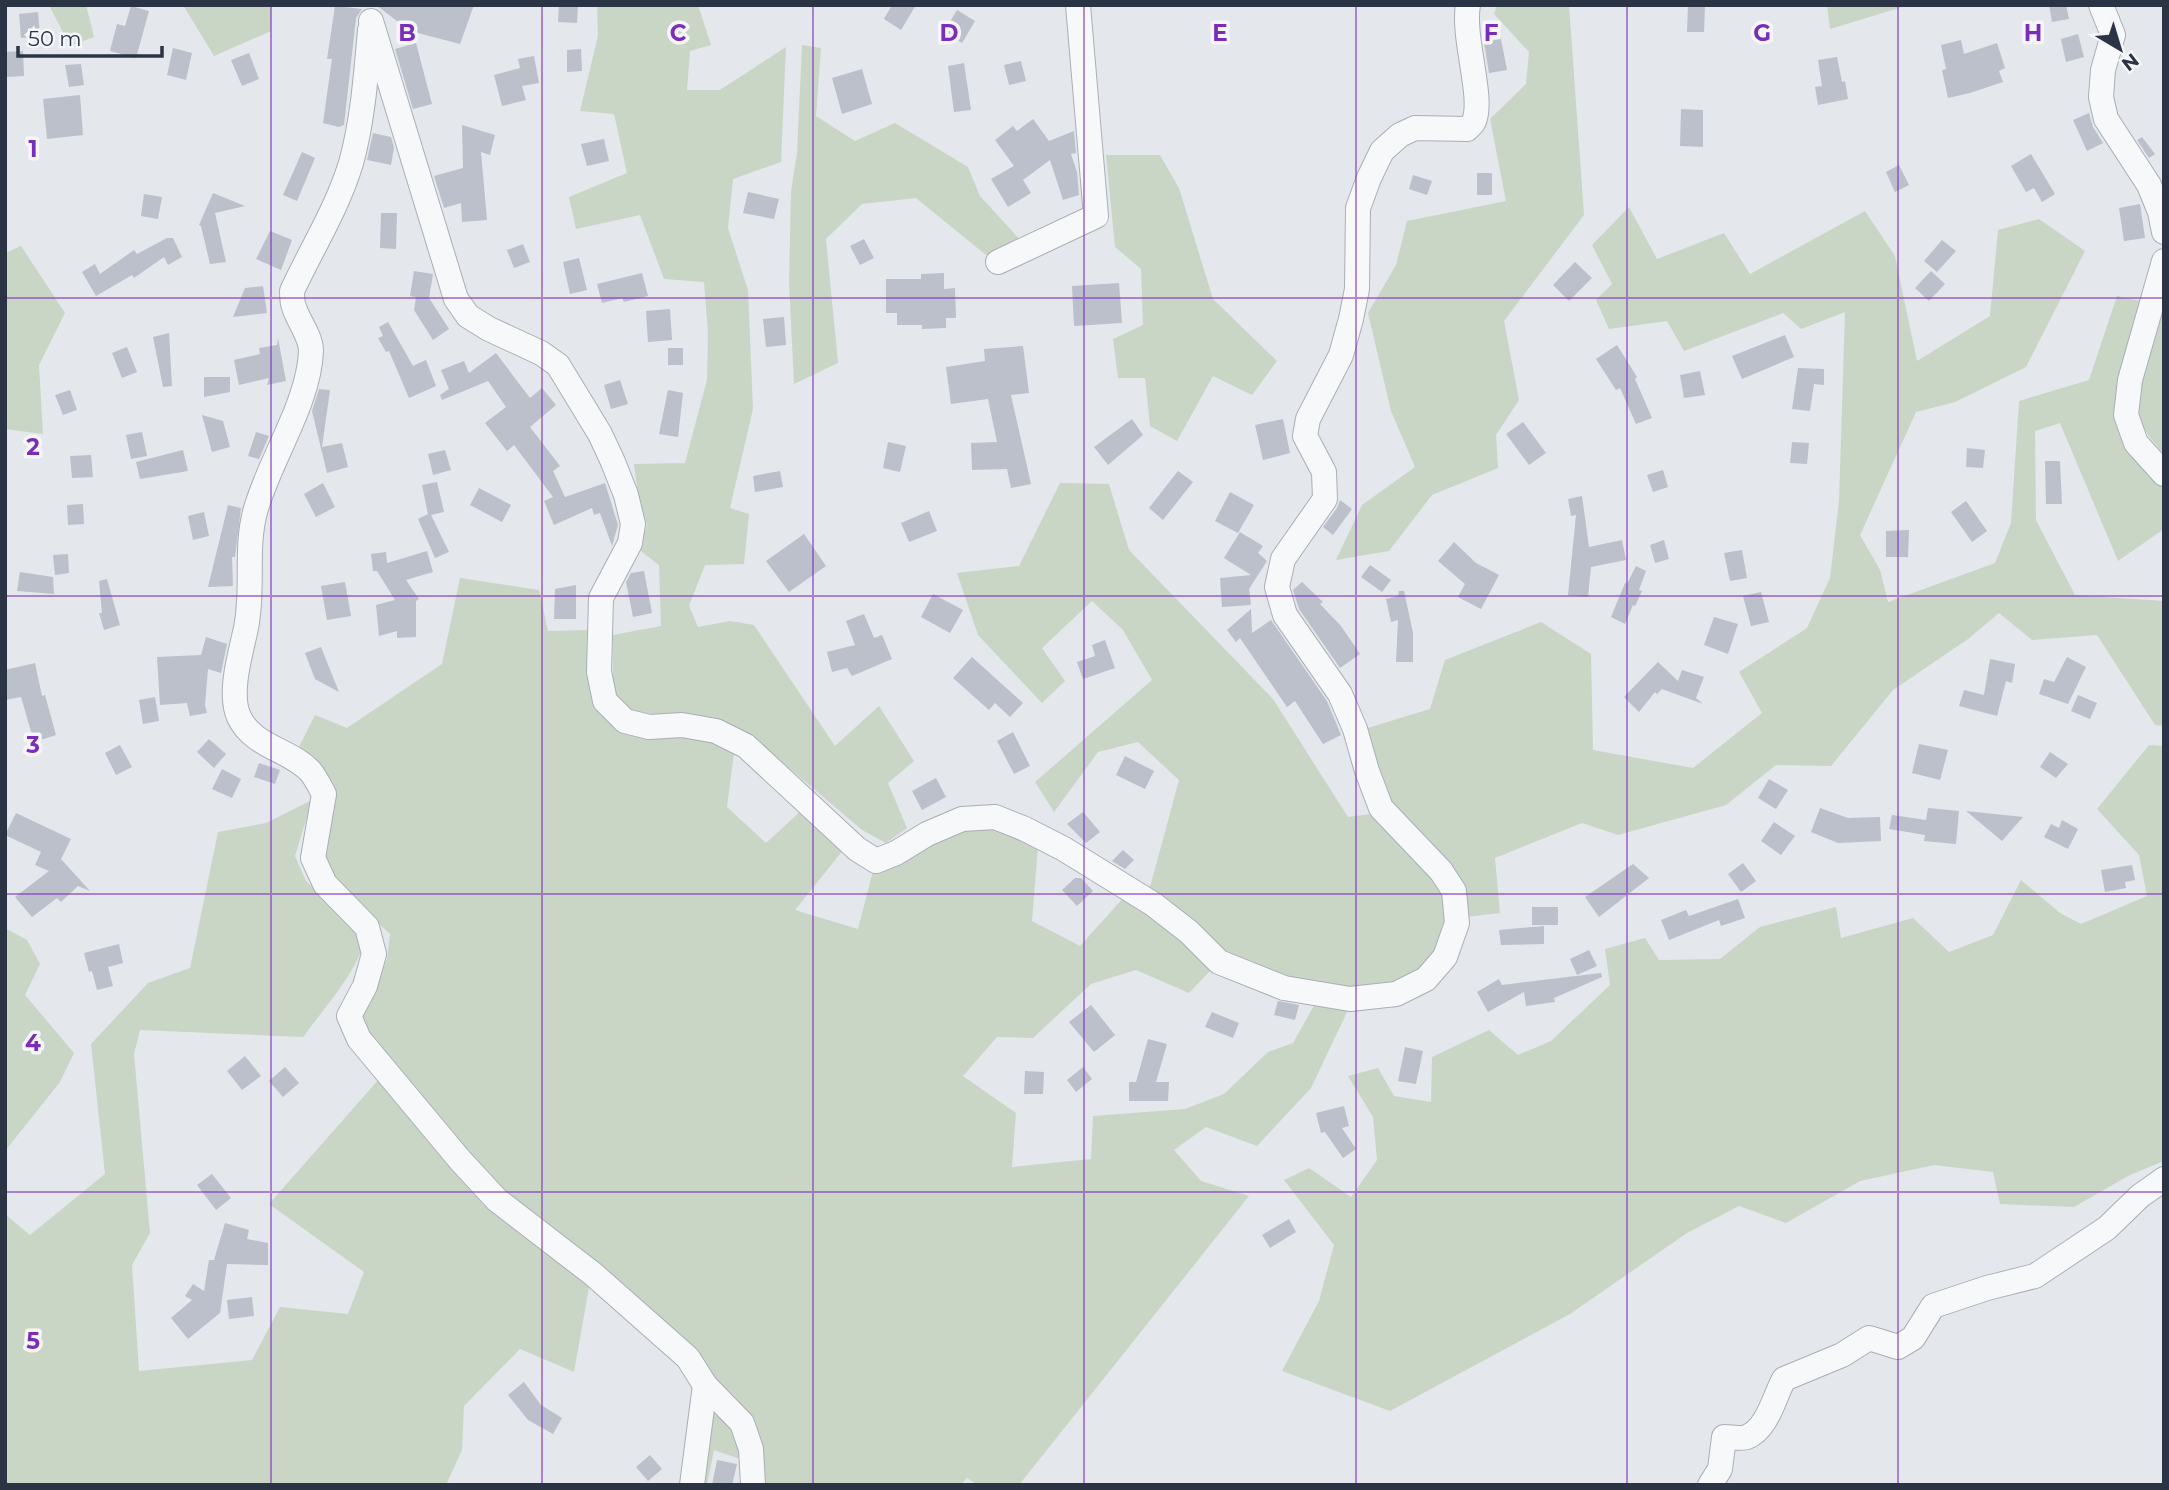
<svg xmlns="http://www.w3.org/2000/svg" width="2169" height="1490" font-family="Montserrat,sans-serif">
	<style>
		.green { fill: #c9d6c5 }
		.building { fill: #bbc0ca }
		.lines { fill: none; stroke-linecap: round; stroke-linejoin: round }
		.minor-casing { stroke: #a9aeb7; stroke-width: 26 }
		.minor { stroke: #f7f8fa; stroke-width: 24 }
		.grid { fill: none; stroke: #7b2cbf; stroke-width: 2; stroke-opacity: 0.55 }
		.grid-label { font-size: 23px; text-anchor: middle; font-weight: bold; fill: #7b2cbf; stroke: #f4f6f9; stroke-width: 7; stroke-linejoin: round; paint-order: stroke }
	</style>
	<rect width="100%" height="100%" fill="#e4e7ec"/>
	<!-- green -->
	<g class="green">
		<polygon points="49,5 86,5 94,37 70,46"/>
		<polygon points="183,5 271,5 271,31 214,56"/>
		<polygon points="597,5 698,5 711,45 690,51 687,90 720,90 786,47 781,162 733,179 728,228 748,290 753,409 730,508 749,514 744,564 705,565 689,606 698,627 730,621 754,625 835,746 879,706 914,761 888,783 907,828 886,843 862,830 768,750 657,716 632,710 613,692 613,635 661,626 659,565 638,549 647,525 638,495 634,464 685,463 707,380 708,333 704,282 664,279 640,215 576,229 569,197 627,173 614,114 580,111 598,36"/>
		<polygon points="1497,5 1569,5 1584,215 1504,321 1519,400 1496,435 1498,468 1432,495 1389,551 1336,560 1362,505 1415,467 1391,411 1368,313 1396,265 1407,221 1506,201 1490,119 1526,84 1529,52 1494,14"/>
		<polygon points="1827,5 1909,5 1830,29"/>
		<polygon points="802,45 821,48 816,116 855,141 895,123 968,167 980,196 1022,242 986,255 916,198 862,204 826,239 838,363 794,384 789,282 791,191 797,153"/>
		<polygon points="1106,155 1160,155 1179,188 1213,299 1277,361 1252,395 1213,376 1177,441 1150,426 1145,378 1118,378 1113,339 1143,325 1141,269 1115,247"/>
		<polygon points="1629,207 1657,259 1724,233 1750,274 1865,211 1895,256 1917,361 1990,316 1998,230 2039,219 2085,251 2026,367 1955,402 1916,412 1860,535 1880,570 1888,602 1995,563 2011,523 2019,401 2089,380 2117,296 2144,302 2119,384 2164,485 2164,529 2118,561 2060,423 2035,431 2036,520 2075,595 2164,601 2164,726 2155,725 2097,635 2032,640 1999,613 1968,639 1893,690 1831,766 1776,765 1726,805 1618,835 1582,823 1495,858 1500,913 1466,917 1394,813 1358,731 1430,709 1445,660 1541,622 1591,654 1593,750 1693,768 1762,713 1739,672 1807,628 1830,578 1839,501 1845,312 1801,329 1783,313 1684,351 1667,321 1609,329 1596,300 1612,284 1592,245"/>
		<polygon points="21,246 65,313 39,365 43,434 5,429 5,253"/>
		<path d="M2161 307H2164V454C2158 447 2151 440 2147 433 2124 397 2150 343 2161 307Z"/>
		<polygon points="1060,483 1109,484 1129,550 1273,699 1348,817 1371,814 1451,898 1440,954 1414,980 1383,993 1275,979 1219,956 1149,891 1179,780 1138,742 1098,752 1054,812 1035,782 1152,680 1123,630 1092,601 1042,648 1065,681 1042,703 978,635 957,573 1019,566"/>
		<polygon points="460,578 539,590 548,631 590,630 598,701 685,735 715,740 734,753 727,807 766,843 803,809 844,849 795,910 858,929 873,871 930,841 990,824 1038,846 1032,921 1080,946 1125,896 1214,967 1189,993 1136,970 1091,984 1033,1038 997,1037 963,1076 1016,1113 1012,1167 1091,1159 1093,1116 1185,1109 1224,1094 1268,1052 1293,1043 1316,1002 1348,1010 1311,1088 1257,1146 1206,1127 1174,1150 1201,1181 1249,1196 1019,1485 978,1485 967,1478 960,1485 761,1485 754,1421 733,1395 505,1197 463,1151 411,1081 367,1035 360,1018 387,959 390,934 330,879 322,854 335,790 318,768 296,753 315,715 347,728 442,664"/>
		<polygon points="2149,745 2164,746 2164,1161 2130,1175 2074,1207 2000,1204 1993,1172 1934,1165 1860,1181 1786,1223 1739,1206 1687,1233 1570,1314 1390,1411 1282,1371 1319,1301 1334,1245 1284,1180 1309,1168 1351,1197 1377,1160 1373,1117 1348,1076 1378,1068 1394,1096 1431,1102 1432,1057 1489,1030 1518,1055 1551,1041 1610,985 1605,949 1645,938 1659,960 1720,959 1760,927 1836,907 1841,938 1913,918 1949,952 1993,935 2021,880 2060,913 2081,924 2147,896 2139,855 2097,809"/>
		<path d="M312 800 295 856 306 881 349 920 364 945C351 979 325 1007 303 1037L140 1030 134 1054 150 1233 132 1265 139 1371 252 1360 280 1307 348 1314 364 1272 269 1204 380 1078 590 1282 574 1372 520 1349 464 1406 462 1450 446 1485H5V1214L30 1235 105 1174 91 1044 148 983 190 968 218 832 266 823Z"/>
		<polygon points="5,928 27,940 40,964 25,995 74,1053 60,1082 5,1151"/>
		<polygon points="709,1401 737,1431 740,1459 714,1450 707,1485 696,1485"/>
	</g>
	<!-- building -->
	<g class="building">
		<polygon points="376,5 474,5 460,44 410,31"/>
		<polygon points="559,5 578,5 577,23 558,22"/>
		<polygon points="892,5 916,5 901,30 884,19"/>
		<polygon points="1688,5 1705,5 1704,32 1687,32"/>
		<polygon points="2049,5 2066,5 2069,19 2052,22"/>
		<polygon points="131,6 149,11 136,58 110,51 117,24 125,26"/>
		<polygon points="335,6 362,9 356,18 344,125 339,127 323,123 332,59 327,59"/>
		<polygon points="957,10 975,21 962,43 944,32"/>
		<polygon points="38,12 40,36 21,38 19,14"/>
		<polygon points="2078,34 2084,57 2066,62 2061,39"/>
		<polygon points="1501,39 1507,70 1489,73 1484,42"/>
		<polygon points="1961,40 1964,54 1997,43 2005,68 1999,71 2003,82 1970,93 1948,98 1942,70 1946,69 1941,45"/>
		<polygon points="416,43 432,104 413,109 395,49"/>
		<polygon points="173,48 192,53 186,80 167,75"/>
		<polygon points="581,49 582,71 567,72 567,50"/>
		<polygon points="23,51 24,76 5,77 5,52"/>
		<polygon points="249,53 259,79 242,86 231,60"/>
		<polygon points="534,56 539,83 522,86 526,100 502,106 494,75 520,68 518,59"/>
		<polygon points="1837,57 1842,82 1845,81 1848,99 1818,105 1815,87 1822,86 1818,60"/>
		<polygon points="1021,61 1026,81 1009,85 1004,65"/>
		<polygon points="964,63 971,110 954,112 948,66"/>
		<polygon points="81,64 84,85 69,87 65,65"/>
		<polygon points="862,69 872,104 842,114 832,78"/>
		<polygon points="80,95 83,135 47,139 43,99"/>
		<polygon points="1681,109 1703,110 1703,147 1680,146"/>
		<polygon points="2089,113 2093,127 2103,143 2087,151 2073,120"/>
		<polygon points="1033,119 1049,141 1074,131 1076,153 1071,154 1077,172 1079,195 1063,200 1050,160 1023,180 1031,193 1008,207 991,179 1014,166 995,140 1013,126 1017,131"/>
		<polygon points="462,125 495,135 490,155 481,152 487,220 462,222 461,203 444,208 434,176 463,168"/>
		<polygon points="373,133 391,137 394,148 391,165 367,160"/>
		<polygon points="2142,137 2155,154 2149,158 2137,140"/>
		<polygon points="604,139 609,161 587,166 581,144"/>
		<polygon points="302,152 315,158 297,201 283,195"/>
		<polygon points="2031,154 2055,194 2042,202 2034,188 2026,192 2011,166"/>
		<polygon points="1899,165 1909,185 1895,192 1886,172"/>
		<rect x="1477" y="173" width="15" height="22"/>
		<polygon points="1413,175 1432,181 1427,195 1409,189"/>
		<polygon points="748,192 779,199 774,219 743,213"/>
		<polygon points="213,193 245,206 215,213 226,262 210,264 201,226 199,225"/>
		<polygon points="144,194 162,197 158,219 141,216"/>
		<polygon points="2140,204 2145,238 2124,241 2119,208"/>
		<polygon points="381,213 397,213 396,249 380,248"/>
		<polygon points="270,231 292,240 281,270 256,259"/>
		<polygon points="167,238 173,238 182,257 168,265 164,257 134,278 132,275 96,296 82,272 95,264 100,274 134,250 137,254"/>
		<polygon points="864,239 874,258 860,265 850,246"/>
		<polygon points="1942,240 1956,251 1937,272 1924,261"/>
		<polygon points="523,244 530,262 514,268 507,250"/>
		<polygon points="579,258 587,290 570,294 563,262"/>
		<polygon points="1575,262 1592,278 1569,301 1553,285"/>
		<polygon points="414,271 433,274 429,298 449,329 433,340 414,310 416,297 410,296"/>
		<polygon points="1931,271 1945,284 1929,301 1915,288"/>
		<polygon points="642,273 648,296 624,302 622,298 602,303 597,284"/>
		<polygon points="944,273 944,289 955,288 956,318 946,318 946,328 922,329 922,325 897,325 897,313 886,313 886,279 921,279 921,274"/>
		<polygon points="1119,283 1122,323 1074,326 1072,286"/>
		<polygon points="263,286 267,313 233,317 245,288"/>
		<polygon points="670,309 672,340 648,342 646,311"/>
		<polygon points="784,317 786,345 766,347 763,319"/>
		<polygon points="388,322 413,366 426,360 436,386 409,398 389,351 386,352 378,338 383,336 379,327"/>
		<polygon points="169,333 172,386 163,387 153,337"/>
		<polygon points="1785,335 1794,357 1742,379 1732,356"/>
		<polygon points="278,338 286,381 267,385 269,378 239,385 234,360 260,354 259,348 277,345"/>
		<polygon points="1617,345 1637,377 1635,379 1652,418 1636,424 1620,388 1616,390 1596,359"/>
		<polygon points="1023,346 1029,393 1011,395 1031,484 1011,488 1007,469 972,470 971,443 997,442 988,399 951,404 946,367 985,361 984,349"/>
		<polygon points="127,347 137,372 122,378 112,353"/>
		<rect x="668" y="348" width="15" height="17"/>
		<polygon points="496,353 530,398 542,388 556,405 530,427 560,466 553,471 565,497 605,483 618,525 612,546 600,513 594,515 592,508 554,525 544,501 553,497 514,445 507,451 485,423 506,407 488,381 442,400 440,395 449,389 441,370 464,361 469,373"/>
		<polygon points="1798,368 1824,369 1824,385 1814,384 1810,411 1792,409"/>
		<polygon points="1700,371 1705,395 1684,398 1680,375"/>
		<polygon points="204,377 230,377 230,392 204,397"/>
		<polygon points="620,380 628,404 611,409 604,385"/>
		<polygon points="319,389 330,390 322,447 342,443 348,467 327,473 312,411"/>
		<polygon points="70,390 77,410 63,415 55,395"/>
		<polygon points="668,390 683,393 678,437 659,434"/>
		<polygon points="202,415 223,421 230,447 212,452"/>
		<polygon points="1132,419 1143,435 1108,465 1094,447"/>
		<polygon points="1283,419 1290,453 1263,460 1255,425"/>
		<polygon points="1523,422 1546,453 1529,465 1506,434"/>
		<polygon points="142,432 147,456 131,459 126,435"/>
		<polygon points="256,432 269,436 259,459 248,456"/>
		<polygon points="888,442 906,446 900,472 883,468"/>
		<polygon points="1792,442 1809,443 1807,464 1790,463"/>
		<polygon points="1967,448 1985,450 1983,468 1966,467"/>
		<polygon points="183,450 188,471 140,479 136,462"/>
		<polygon points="445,450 451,470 433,475 428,454"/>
		<polygon points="91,455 93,477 72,478 70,456"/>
		<polygon points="2045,461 2060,461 2062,504 2046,504"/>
		<polygon points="1663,470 1668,487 1653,492 1647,475"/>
		<polygon points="780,471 783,487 755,492 753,476"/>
		<polygon points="1178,471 1193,482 1163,520 1149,508"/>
		<polygon points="437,482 444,512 431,515 449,552 435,558 418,519 428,514 422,485"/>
		<polygon points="323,483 335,507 316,517 304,494"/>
		<polygon points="479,488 511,505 502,522 470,505"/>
		<polygon points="1230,492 1254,505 1238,533 1215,521"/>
		<polygon points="1582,496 1589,547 1622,540 1626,560 1591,567 1588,597 1568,595 1576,515 1571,516 1568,499"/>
		<polygon points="1340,500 1352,509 1333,535 1323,527 1337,508"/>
		<polygon points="1966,501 1987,531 1972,542 1951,512"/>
		<polygon points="83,504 84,524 68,525 67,505"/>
		<polygon points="228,505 241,508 235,557 232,557 233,586 208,587"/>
		<polygon points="929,511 937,531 909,542 901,523"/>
		<polygon points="204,512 209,536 193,540 188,516"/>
		<polygon points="1909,530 1908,557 1886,557 1886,531"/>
		<polygon points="1240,532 1263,546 1258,553 1267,561 1249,589 1251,605 1222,607 1220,578 1251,575 1224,558"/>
		<polygon points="804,534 826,566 789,592 766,561"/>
		<polygon points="1664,540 1669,559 1655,563 1650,545"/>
		<polygon points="1454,542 1476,563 1499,575 1481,609 1458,597 1465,584 1438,561"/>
		<polygon points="1742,550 1747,578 1730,581 1724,553"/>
		<polygon points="427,551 433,572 406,580 419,599 416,601 416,637 397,638 397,631 379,636 376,605 395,600 377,571 373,571 371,554 386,552 387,563"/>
		<polygon points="68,554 69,573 55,575 53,555"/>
		<polygon points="1370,565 1391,580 1382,592 1361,577"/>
		<polygon points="1636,566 1646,571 1639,590 1642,591 1635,606 1633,605 1625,624 1611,617 1625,583 1627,584"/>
		<polygon points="644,571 652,613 633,617 626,582 631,573"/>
		<polygon points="20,572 53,577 54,594 17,591"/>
		<polygon points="107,579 120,625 104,630 99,613 102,613 99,581"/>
		<polygon points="345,582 351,616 327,620 321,586"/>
		<polygon points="1302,582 1323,602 1320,604 1341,626 1360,654 1340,668 1299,609 1293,590"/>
		<polygon points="576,585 576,619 554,619 555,589"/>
		<polygon points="1399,591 1404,591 1413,633 1413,662 1396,662 1398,620 1391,622 1386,599 1398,596"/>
		<polygon points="1761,592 1769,622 1751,626 1743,596"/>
		<polygon points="933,594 963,610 950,633 921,617"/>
		<polygon points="1251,609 1252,633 1271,620 1327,701 1341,735 1323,744 1295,701 1287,707 1240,638 1236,642 1227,630"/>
		<polygon points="864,614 874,638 882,635 892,659 852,676 847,668 832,672 827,652 855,645 846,621"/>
		<polygon points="1714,617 1738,624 1728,654 1704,645"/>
		<polygon points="206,637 227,644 221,673 208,669 205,705 207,713 190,716 187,703 160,705 157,657 201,655"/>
		<polygon points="1105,640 1115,668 1083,679 1077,662 1095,656 1092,645"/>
		<polygon points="321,647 339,692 315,679 305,653"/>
		<polygon points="972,657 1023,703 1010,717 995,703 989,710 953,678"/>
		<polygon points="2067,657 2086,667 2068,704 2039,694 2044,679 2054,682"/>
		<polygon points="1990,659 2015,664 2012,683 2006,681 1997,716 1959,706 1964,690 1984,695"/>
		<polygon points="1658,662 1678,681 1682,670 1704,677 1696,698 1703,704 1662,689 1657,694 1655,692 1639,712 1624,697"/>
		<polygon points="35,663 42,696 45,695 56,735 34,742 21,697 5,700 5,670"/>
		<polygon points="2078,695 2097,703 2090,719 2071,711"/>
		<polygon points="155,697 159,721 143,724 139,700"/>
		<polygon points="1013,732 1030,766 1014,774 997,741"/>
		<polygon points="209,739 226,754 214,768 197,752"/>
		<polygon points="1919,744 1948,750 1940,780 1912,773"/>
		<polygon points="120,745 132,767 116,775 105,753"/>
		<polygon points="2050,752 2068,764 2056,778 2040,767"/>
		<polygon points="1125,756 1154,771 1145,789 1116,775"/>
		<polygon points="259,763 280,770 275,784 254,777"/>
		<polygon points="222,769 241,779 232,798 212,789"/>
		<polygon points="936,778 946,797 922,810 912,791"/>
		<polygon points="1769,779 1788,790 1776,809 1758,798"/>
		<polygon points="1820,808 1848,818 1880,817 1881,841 1838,843 1811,832"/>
		<polygon points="1928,808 1959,811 1956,844 1924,841 1925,835 1889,829 1892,815 1926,820"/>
		<polygon points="1966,811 2023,817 2002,841"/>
		<polygon points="1083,812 1100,832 1086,843 1067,824"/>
		<polygon points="16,813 71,839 61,859 90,891 78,886 61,902 57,898 32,917 15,897 49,871 35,865 41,852 5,835"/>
		<polygon points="2062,820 2078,829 2068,849 2044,837 2051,824 2059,828"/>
		<polygon points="1774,822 1795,836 1781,855 1761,841"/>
		<polygon points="1123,850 1134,860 1125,869 1112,861"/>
		<polygon points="1743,863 1756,881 1741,892 1728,874"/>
		<polygon points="1633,864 1649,878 1599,917 1585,897"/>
		<polygon points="2132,865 2135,880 2125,882 2126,888 2105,892 2101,870"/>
		<polygon points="1075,878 1081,878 1093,891 1077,906 1062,890"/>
		<polygon points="1738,899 1745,918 1721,926 1719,920 1669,940 1661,920 1686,910 1689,916"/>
		<rect x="1532" y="907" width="26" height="18"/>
		<polygon points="1544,926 1544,944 1501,945 1499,930"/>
		<polygon points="119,944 123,963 108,967 113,986 97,990 92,971 89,972 84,953"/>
		<polygon points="1589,950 1597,966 1577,975 1570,959"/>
		<polygon points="1601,973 1602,977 1554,998 1555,1002 1526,1006 1524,992 1488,1012 1477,992 1499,979 1502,985"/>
		<polygon points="1278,1001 1299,1005 1295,1020 1274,1015"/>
		<polygon points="1091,1005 1115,1035 1094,1052 1069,1022"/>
		<polygon points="1212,1012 1239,1023 1233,1038 1205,1027"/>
		<polygon points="1148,1039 1167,1044 1156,1082 1169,1082 1168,1101 1129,1101 1129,1082 1136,1082"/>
		<polygon points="1405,1047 1423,1051 1416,1084 1398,1081"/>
		<polygon points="245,1056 261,1076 242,1090 227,1071"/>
		<polygon points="285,1067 299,1083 283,1097 269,1081"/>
		<polygon points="1083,1067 1092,1079 1076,1092 1067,1080"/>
		<polygon points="1025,1071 1044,1072 1043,1094 1024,1094"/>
		<polygon points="1344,1106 1349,1126 1342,1128 1356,1149 1343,1158 1325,1132 1321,1133 1316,1113"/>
		<polygon points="212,1174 231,1198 216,1210 197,1185"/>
		<polygon points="1289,1219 1296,1232 1270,1248 1262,1235"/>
		<polygon points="225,1223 249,1230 247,1239 268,1243 268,1265 227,1264 220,1313 188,1339 171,1318 192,1300 185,1296 193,1284 204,1291 209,1260 214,1260"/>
		<polygon points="252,1297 254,1316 229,1319 227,1300"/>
		<polygon points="524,1382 541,1405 562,1418 553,1434 528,1420 508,1395"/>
		<polygon points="650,1455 662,1469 648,1481 636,1467"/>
		<polygon points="717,1460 737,1464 732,1485 712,1485"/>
	</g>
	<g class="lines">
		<!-- minor casing -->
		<g class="minor-casing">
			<g id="minor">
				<polyline points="2101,5 2113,35 2103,70 2101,97 2106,119 2149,185 2160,212 2164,232"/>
				<path d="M371 21 456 299 468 316 489 329 541 353 558 365 600 434 613 462 626 495 633 524 630 543 601 598 599 672 605 701 625 721 649 727 682 725 716 731 746 746 857 849 876 861 896 853 927 834 962 819 995 817 1025 829 1064 849 1153 904 1189 932 1219 962 1284 988 1350 999 1396 994 1426 979 1445 957 1457 923 1454 891 1441 871 1381 808 1367 771 1355 729 1340 694 1285 615 1277 587 1283 559 1325 499 1324 472 1305 436 1308 419 1341 355 1351 319 1357 289 1358 208 1369 178 1382 151 1400 135 1415 128 1467 129C1470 126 1473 124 1474 121 1484 98 1462 37 1468 5"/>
				<path d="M370 30C366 74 363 120 351 163 337 209 312 248 292 291 292 296 292 302 294 307 298 321 311 336 311 351 309 404 269 460 255 512 245 550 254 589 246 628 241 652 228 693 239 717 253 747 289 749 310 771 316 778 320 787 324 794L313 858 325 884 367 927 374 954 365 986 349 1016 359 1039 460 1160 497 1200 593 1274 688 1358 705 1385 742 1423 751 1449 753 1485"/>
				<polyline points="2164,261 2130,380 2126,415 2136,443 2164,474"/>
				<polyline points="998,262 1096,216 1078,5"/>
				<polyline points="692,1485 705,1385"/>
				<path d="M1710 1485 1720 1469 1724 1437C1731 1437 1742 1439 1747 1437 1768 1428 1774 1397 1784 1379L1842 1355 1869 1338 1898 1347 1913 1338 1933 1306 1987 1288 2035 1276 2107 1228 2140 1196 2164 1179"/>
			</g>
		</g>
		<!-- minor -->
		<use href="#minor" class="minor"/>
	</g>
	<!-- grid -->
	<path class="grid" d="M271 5V1485M542 5V1485M813 5V1485M1084 5V1485M1356 5V1485M1627 5V1485M1898 5V1485M5 298H2164M5 596H2164M5 894H2164M5 1192H2164"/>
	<g class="grid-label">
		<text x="407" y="41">B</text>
		<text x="678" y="41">C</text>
		<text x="949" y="41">D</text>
		<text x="1220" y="41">E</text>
		<text x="1491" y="41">F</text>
		<text x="1762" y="41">G</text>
		<text x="2033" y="41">H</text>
		<text x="33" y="157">1</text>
		<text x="33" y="455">2</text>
		<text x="33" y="753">3</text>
		<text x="33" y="1051">4</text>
		<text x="33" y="1349">5</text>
	</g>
	<!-- border -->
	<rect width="2169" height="1490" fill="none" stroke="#2b3445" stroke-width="14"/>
	<!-- north arrow -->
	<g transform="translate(2120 49) rotate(142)" stroke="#f4f6f9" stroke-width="5" paint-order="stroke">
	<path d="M0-5L12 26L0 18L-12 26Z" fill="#2b3445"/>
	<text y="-10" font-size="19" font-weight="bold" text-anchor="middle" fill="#2b3445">N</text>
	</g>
	<!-- scale -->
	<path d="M18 46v10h144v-10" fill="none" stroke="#2b3445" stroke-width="3.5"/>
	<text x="28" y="46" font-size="21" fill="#2b3445" stroke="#f4f6f9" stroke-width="5" paint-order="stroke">50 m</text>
</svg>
